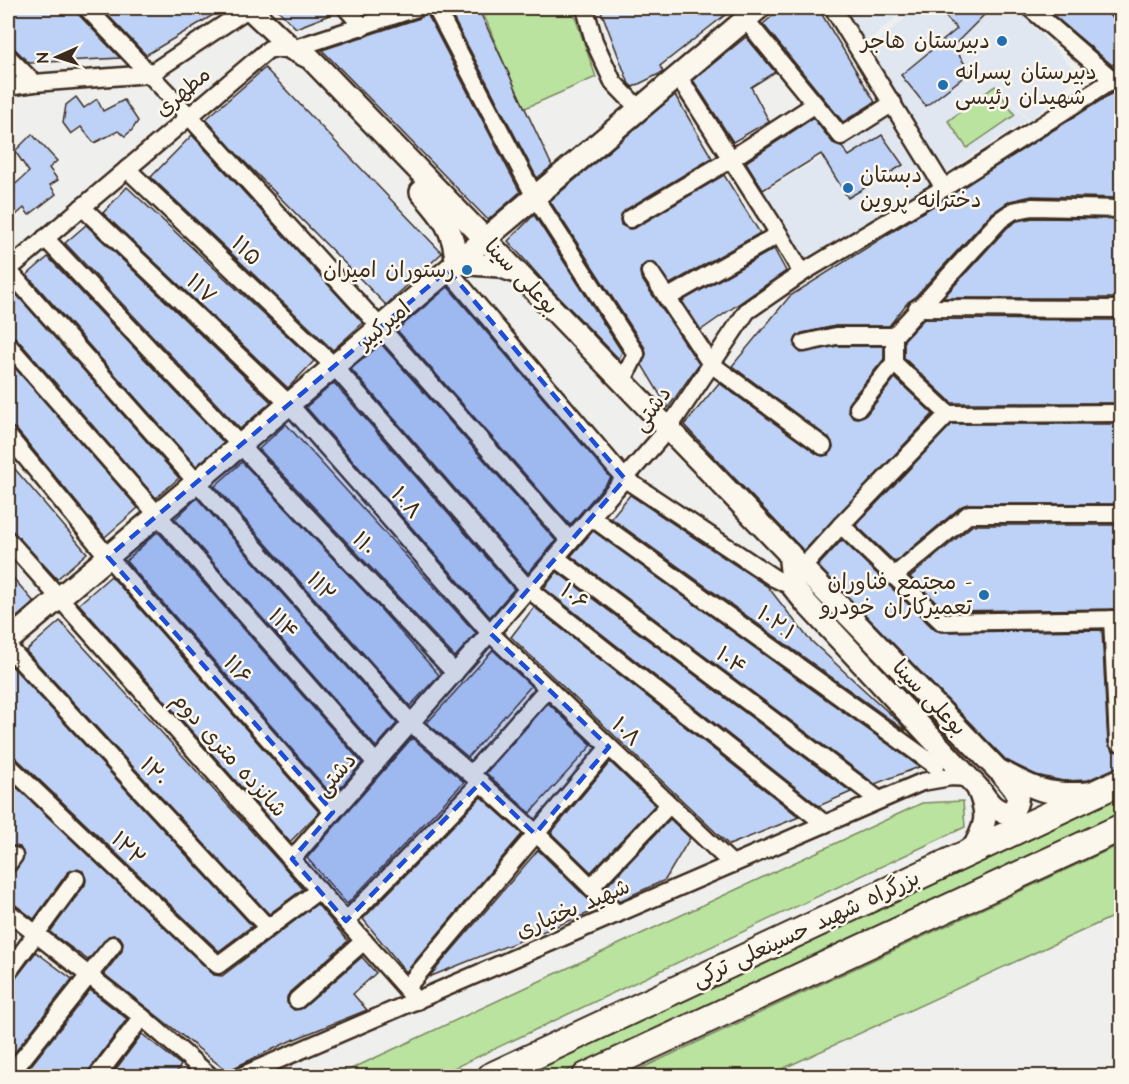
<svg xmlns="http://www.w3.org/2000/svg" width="1129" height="1084" font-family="'Architects Daughter','Playpen Sans Arabic',sans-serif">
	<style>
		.built { fill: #e0e7f1 }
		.green { fill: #b9e39f; stroke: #7a865e; stroke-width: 1.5 }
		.building { fill: #bed2f7; stroke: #3b2a1e; stroke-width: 1.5 }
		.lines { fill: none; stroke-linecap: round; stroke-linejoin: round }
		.minor-casing { stroke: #3b2a1e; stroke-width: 21 }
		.major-casing { stroke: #3b2a1e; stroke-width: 26 }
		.highway-casing { stroke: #3b2a1e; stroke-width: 30 }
		.minor { stroke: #fbf7ec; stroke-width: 16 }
		.major { stroke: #fbf7ec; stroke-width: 21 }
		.highway { stroke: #fbf7ec; stroke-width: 26 }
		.marked { fill: #1d4ed8; fill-opacity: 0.2; stroke: #1d4ed8; stroke-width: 4.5; stroke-dasharray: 12 8; stroke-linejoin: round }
		.poi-dot { fill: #1f6fb2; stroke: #fbf7ec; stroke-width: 2 }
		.labels { text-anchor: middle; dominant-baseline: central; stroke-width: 5; stroke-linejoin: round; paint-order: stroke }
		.poi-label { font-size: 22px; fill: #3b2a1e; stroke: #fbf7ec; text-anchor: end }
		.street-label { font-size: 22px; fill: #3b2a1e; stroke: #fbf7ec }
	</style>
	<rect width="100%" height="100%" fill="#eff0ee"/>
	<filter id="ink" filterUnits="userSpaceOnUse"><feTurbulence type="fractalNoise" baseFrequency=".0167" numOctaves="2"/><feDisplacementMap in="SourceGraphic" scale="12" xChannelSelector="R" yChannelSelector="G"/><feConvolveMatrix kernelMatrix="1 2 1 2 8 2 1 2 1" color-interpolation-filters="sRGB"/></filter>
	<g filter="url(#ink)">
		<!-- built -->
		<g class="built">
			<polygon points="842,8 907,8 864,45"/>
			<polygon points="917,8 1017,8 1079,75 1030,121 997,85 1027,120 945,173 869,49"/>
			<polygon points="889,118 932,184 804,262 763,192"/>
		</g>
		<!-- green -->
		<g class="green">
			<polygon points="481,8 572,8 596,77 523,109"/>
			<polygon points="995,86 1015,115 967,148 948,121"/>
			<polygon points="1121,797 1121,813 556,1076 522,1076"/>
			<polygon points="963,801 965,827 437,1076 336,1076 922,803"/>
			<polygon points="1121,844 1121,913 767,1076 625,1076"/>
		</g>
		<!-- building -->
		<g class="building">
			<polygon points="8,8 77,8 79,15 120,58 29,63 15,49 8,47"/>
			<polygon points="101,8 225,8 146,55"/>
			<polygon points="276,8 336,8 337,12 296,28"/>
			<polygon points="448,8 478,8 552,166 537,178"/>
			<polygon points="600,8 734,8 660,66 663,72 633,87 629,84"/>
			<polygon points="782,8 818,8 875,102 843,122 763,24"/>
			<polygon points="948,8 991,8 953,46 970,72 926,106 901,75 957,29 942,13"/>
			<polygon points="1045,8 1106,8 1110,16 1122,22 1122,60 1112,65"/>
			<polygon points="426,12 520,192 488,220 322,50 420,18"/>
			<polygon points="746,37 775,72 751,87 769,121 733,142 693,80"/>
			<polygon points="265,68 442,253 386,305 236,153 206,119"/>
			<polygon points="1122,87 1122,198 1032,196 1010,201 992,213 914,298 908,302 889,326 836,326 802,333 797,336 794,346 801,353 837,346 884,346 884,359 849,402 848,411 852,417 857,418 866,415 895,378 933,414 804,551 684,425 719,383 817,454 822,456 828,455 833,447 829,438 732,366 790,296"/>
			<polygon points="675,95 712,158 625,210 620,219 621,225 630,229 635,228 724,175 760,233 670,284 655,263 649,262 641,267 640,272 641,278 699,364 668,408 642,365 646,354 645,348 550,201"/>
			<polygon points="76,97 84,108 97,99 103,111 124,100 138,121 132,130 125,136 118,131 94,143 81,127 71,134 63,123 66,105"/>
			<polygon points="813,118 833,143 841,146 849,156 882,135 903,165 848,198 821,154 763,190 746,162"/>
			<polygon points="32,134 57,161 49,168 58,180 50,185 56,194 29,215 24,208 8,222 8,201 14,196 9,190 29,172 15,151"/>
			<polygon points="192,135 363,323 333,350 151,177"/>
			<polygon points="127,187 314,361 288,388 103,213"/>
			<polygon points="534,215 622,352 619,359 547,285 508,241"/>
			<polygon points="1033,218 1122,219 1122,298 943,298 1007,228 1017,221"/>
			<polygon points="86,225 271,402 240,429 65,243"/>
			<polygon points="774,249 786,271 701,330 682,301"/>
			<polygon points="48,257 224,443 196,466 27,275"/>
			<polygon points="8,285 179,478 156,498 16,338 8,335"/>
			<polygon points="448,287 611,478 570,525 397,330"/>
			<polygon points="924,319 1122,320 1122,403 952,403 904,358 904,340"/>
			<polygon points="381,344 556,541 528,573 351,369"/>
			<polygon points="8,360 138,508 105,537 16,429 8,426"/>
			<polygon points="334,383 514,589 490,617 306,407"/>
			<polygon points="286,424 476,633 455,657 259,449"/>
			<polygon points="952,424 1122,424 1122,504 968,504 962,506 895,562 856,525"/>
			<polygon points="8,461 87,553 57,579 8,526"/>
			<polygon points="242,462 375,603 439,675 410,706 215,486"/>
			<polygon points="630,495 768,587 808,638 901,724 906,731 611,518"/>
			<polygon points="197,498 397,723 376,747 175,519"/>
			<polygon points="973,525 1122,525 1122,609 946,611 910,577"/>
			<polygon points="593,531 910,760 919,767 875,784 571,556"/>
			<polygon points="156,533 159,533 362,763 333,796 126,561"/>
			<polygon points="842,540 935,630 941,632 1102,630 1108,743 1113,751 1122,752 1122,765 1088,780 1063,781 1036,775 1006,760 818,566"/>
			<polygon points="8,572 34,602 8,625"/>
			<polygon points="557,572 851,792 819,806 544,588"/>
			<polygon points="111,576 319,812 290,842 79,604"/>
			<polygon points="534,607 799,817 729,845 511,637"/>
			<polygon points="60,621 284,867 303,889 269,914 26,651"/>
			<polygon points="493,650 531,686 468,757 427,723"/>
			<polygon points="8,662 252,926 219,951 15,757 8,755"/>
			<polygon points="548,703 592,745 530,813 486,773"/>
			<polygon points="412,738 464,782 347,904 307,858"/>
			<polygon points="610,762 655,805 591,872 551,833"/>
			<polygon points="8,779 214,975 222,976 317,904 348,941 290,992 287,997 287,1003 294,1010 303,1008 362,957 376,973 353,994 367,1010 290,1041 227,1071 104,974 122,951 123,942 120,937 115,935 109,936 88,960 50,932 85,885 86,880 83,871 77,869 68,872 34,919 14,904 8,902 8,874 16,870 24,857 20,847 15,846 8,848"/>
			<polygon points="481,797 522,834 406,972 363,919"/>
			<polygon points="670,819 690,838 665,880 619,901 606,887"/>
			<polygon points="538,850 595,906 594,911 429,977"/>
			<polygon points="36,952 72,979 8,1061 8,983 16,978"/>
			<polygon points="90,990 127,1019 89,1070 87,1077 22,1077"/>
			<polygon points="142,1034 181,1065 174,1077 110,1077"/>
		</g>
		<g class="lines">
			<!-- minor casing -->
			<g class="minor-casing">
				<g id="minor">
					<polyline points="87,8 189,116 381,328 570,541"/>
					<polyline points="346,8 363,27"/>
					<polyline points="436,8 535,197 636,354 622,382"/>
					<polyline points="585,8 594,41 613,82 639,109"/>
					<polyline points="833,8 944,188"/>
					<polyline points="1030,8 1113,80"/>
					<polyline points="1116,8 1122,12"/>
					<polyline points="745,19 841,136 893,103"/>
					<polyline points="8,57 34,83"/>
					<polyline points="678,76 779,234 802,273"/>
					<polyline points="8,87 34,83 150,74 249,8"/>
					<polyline points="127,169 334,366 528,589 825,824"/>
					<polyline points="82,207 289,404 490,633 732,864"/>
					<polyline points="630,219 731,159 814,105"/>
					<polyline points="45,238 455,673"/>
					<path d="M8 270 411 723C483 783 553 846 617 914"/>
					<polyline points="8,270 269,49 292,49 417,8"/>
					<polyline points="448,270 625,479 774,578 793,587 803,567 841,525 948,414 1122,413"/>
					<polyline points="650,272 711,364 823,446"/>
					<polyline points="667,298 779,234"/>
					<polyline points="917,308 1122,309"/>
					<polyline points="804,343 836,336 894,336"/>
					<polyline points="8,345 376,763"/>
					<polyline points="858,408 894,363"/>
					<polyline points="948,414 894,363 894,336 1000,220 1013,211 1032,207 1122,209"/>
					<polyline points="8,436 108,557 333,812"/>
					<polyline points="591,517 936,766"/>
					<polyline points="841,525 942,622 1122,619"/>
					<polyline points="8,540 417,1001"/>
					<polyline points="556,558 879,800"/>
					<polyline points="894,576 969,514 1122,514"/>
					<polyline points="1112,619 1118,742"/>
					<polyline points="8,647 268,928"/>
					<polyline points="8,765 218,965 319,890"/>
					<polyline points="472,773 548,688"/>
					<polyline points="292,859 668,429 747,311 802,273 944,188 1122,74"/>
					<polyline points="8,864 14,856"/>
					<polyline points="591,887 669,805"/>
					<polyline points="8,912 142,1017 210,1076"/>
					<polyline points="346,921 481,782"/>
					<polyline points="8,972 76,879"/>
					<polyline points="406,988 609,747"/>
					<polyline points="297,1000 364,941"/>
					<polyline points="9,1076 113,945"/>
					<polyline points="97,1076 142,1017"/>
					<polyline points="241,1076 922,782 951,777 969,778"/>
				</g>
			</g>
			<!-- major casing -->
			<g class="major-casing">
				<g id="major">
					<path d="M249 8 292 49 310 58 998 770C1034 789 1047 796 1088 793"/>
					<path d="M421 192C442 216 455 230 456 263L499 266 513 271"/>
					<path d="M789 553 793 587 806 603 977 787C990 815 986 827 971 852"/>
					<polyline points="8,641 759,8"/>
					<path d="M980 790C988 802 995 813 1011 813 1024 795 1015 790 1003 775"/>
				</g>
			</g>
			<!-- highway casing -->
			<g class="highway-casing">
				<g id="highway">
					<polyline points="491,1076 1122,781"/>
					<polyline points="586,1076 1122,827"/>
				</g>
			</g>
			<!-- minor -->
			<use href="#minor" class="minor"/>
			<!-- major -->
			<use href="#major" class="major"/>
			<!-- highway -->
			<use href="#highway" class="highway"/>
		</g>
	</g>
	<!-- marked area -->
	<path class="marked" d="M448 270 625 479 490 633 609 747 535 834 481 782 346 921 292 859 333 812 108 557Z"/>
	<!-- markers -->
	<g class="poi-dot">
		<circle cx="1002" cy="41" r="6"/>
		<circle cx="943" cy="85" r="6"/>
		<circle cx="848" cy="188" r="6"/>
		<circle cx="467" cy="270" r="6"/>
		<circle cx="984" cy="595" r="6"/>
	</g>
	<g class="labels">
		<!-- poi labels -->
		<g class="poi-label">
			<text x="990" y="41">دبیرستان هاجر</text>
			<text x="955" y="72" text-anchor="start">دبیرستان پسرانه<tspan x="955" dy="25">شهیدان رئیسی</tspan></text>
			<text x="860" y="175" text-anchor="start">دبستان<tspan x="860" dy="25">دخترانه پروین</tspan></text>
			<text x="455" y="270">رستوران امیران</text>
			<text x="972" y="582">مجتمع فناوران -<tspan x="972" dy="25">تعمیرکاران خودرو</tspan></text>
		</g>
		<!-- street labels -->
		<g class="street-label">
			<text transform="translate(183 92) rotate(-40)">مطهری</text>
			<text transform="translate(246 251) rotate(44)">۱۱۵</text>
			<text transform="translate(521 277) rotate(46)">بوعلی سینا</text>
			<text transform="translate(201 289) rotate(44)">۱۱۷</text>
			<text transform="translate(384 325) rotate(-40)">امیرکبیر</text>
			<text transform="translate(652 409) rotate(-54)">دشتی</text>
			<text transform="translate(406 503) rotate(49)">۱۰.۸</text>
			<text transform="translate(364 544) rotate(47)">۱۱۰</text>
			<text transform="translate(321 587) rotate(48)">۱۱۲</text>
			<text transform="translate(574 597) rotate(38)">۱۰۶</text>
			<text transform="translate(776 623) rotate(36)">۱۰۲.۱</text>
			<text transform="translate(283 624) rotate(48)">۱۱۴</text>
			<text transform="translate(731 661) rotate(37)">۱۰۴</text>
			<text transform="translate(237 670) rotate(49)">۱۱۶</text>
			<text transform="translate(929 698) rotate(46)">بوعلی سینا</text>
			<text transform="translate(626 732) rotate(44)">۱۰۸</text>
			<text transform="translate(229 755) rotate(48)">شانزده متری دوم</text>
			<text transform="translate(154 772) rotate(47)">۱۲۰</text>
			<text transform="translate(336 775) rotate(-49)">دشتی</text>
			<text transform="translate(128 849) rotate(44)">۱۲۲</text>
			<text transform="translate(573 909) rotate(-23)">شهید بختیاری</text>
			<text transform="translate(806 929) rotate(-25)">بزرگراه شهید حسینعلی ترکی</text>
		</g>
	</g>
	<!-- margin -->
	<rect width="1129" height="1084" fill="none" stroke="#fbf7ec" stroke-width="30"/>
	<rect x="15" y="15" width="1099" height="1054" fill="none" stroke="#3b2a1e" stroke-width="2" filter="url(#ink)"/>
	<!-- north arrow -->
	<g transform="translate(57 57) rotate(267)" stroke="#fbf7ec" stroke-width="4.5" paint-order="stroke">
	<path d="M0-4.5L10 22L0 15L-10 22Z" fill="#3b2a1e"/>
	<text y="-9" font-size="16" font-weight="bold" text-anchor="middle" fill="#3b2a1e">N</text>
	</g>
</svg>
